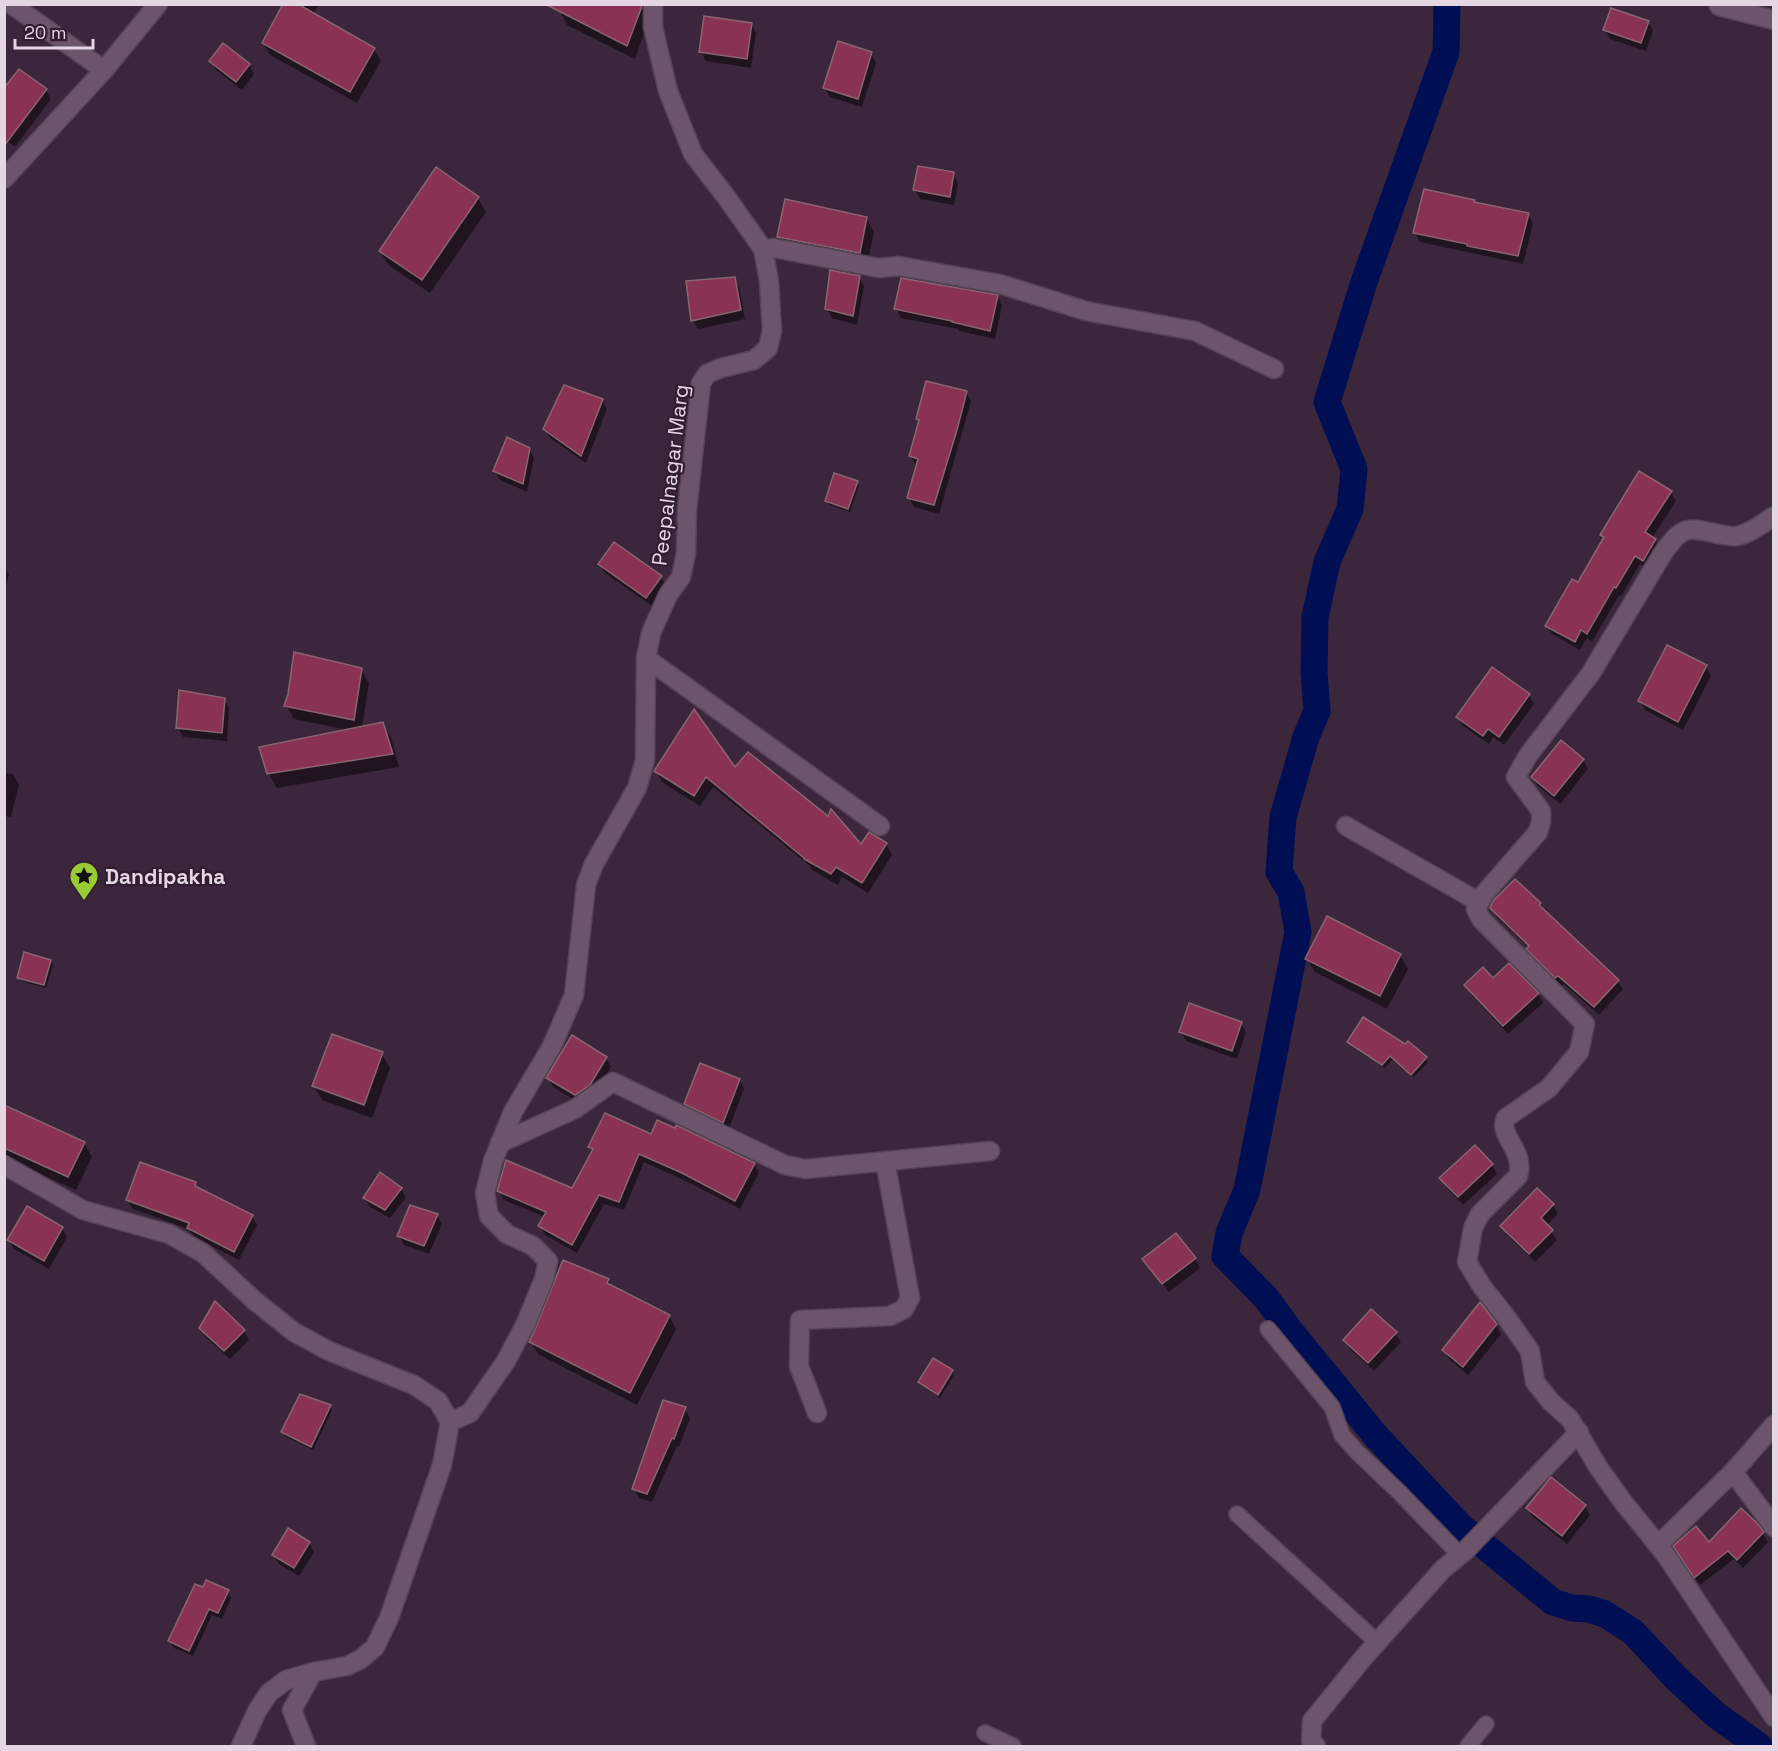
<svg xmlns="http://www.w3.org/2000/svg" width="1778" height="1751" font-family="'Space Grotesk',sans-serif">
	<style>
		.shadow { fill: #0007 }
		.lines { fill: none; stroke-linecap: round; stroke-linejoin: round }
		.canal { stroke: #000e53; stroke-width: 27 }
		.building { fill: #8a3255; stroke: #886570; stroke-width: 1.5 }
		.lane-casing { stroke: #544355; stroke-width: 18 }
		.street-casing { stroke: #544355; stroke-width: 21 }
		.secondary-casing { stroke: #544355; stroke-width: 21 }
		.lane { stroke: #6c546b; stroke-width: 15 }
		.street { stroke: #6c546b; stroke-width: 18 }
		.secondary { stroke: #6c546b; stroke-width: 18 }
		.labels { text-anchor: middle; dominant-baseline: central; stroke-width: 4.5; stroke-linejoin: round; paint-order: stroke }
		.street-label { font-size: 21px; fill: #e4d6e3; stroke: #321d31 }
		.poi-label { font-size: 21px; font-weight: bold; fill: #e4d6e3; stroke: #321d31; text-anchor: start }
	</style>
	<rect width="100%" height="100%" fill="#3c263c"/>
	<!-- shadow -->
	<g class="shadow">
		<polygon points="285,4 319,4 313,14 374,49 381,61 357,103 270,55 263,43"/>
		<polygon points="565,4 646,4 651,13 635,59 567,25 560,11"/>
		<polygon points="1648,22 1653,31 1646,51 1610,39 1605,30"/>
		<polygon points="751,24 756,33 751,68 706,61 701,52"/>
		<polygon points="223,45 249,65 254,74 242,90 216,70 211,61"/>
		<polygon points="871,54 876,63 862,107 830,97 825,88"/>
		<polygon points="46,90 51,99 15,147 4,139"/>
		<polygon points="953,174 958,183 954,205 920,199 915,190"/>
		<polygon points="478,198 486,212 430,293 388,265 380,251"/>
		<polygon points="1474,201 1475,204 1528,214 1533,223 1523,264 1420,242 1415,233"/>
		<polygon points="866,218 874,232 867,266 787,251 779,237"/>
		<polygon points="859,277 864,286 857,325 832,318 827,308"/>
		<polygon points="734,278 739,287 745,319 698,329 693,320"/>
		<polygon points="997,296 1002,305 995,339 959,331 958,329 901,318 896,309"/>
		<polygon points="966,392 971,401 939,514 914,507 909,498 918,466 916,465 910,456 920,423 918,419"/>
		<polygon points="602,400 607,409 586,463 550,438 545,429"/>
		<polygon points="529,449 534,458 527,492 500,480 494,471"/>
		<polygon points="857,482 859,486 850,512 829,505 826,501"/>
		<polygon points="1671,492 1676,501 1652,538 1655,540 1660,549 1648,569 1640,564 1621,596 1619,595 1592,642 1587,638 1580,650 1552,634 1547,626 1578,584 1605,539 1602,535"/>
		<polygon points="600,564 661,577 666,586 652,606 605,573"/>
		<polygon points="4,567 9,575 4,590"/>
		<polygon points="1706,667 1711,676 1683,730 1645,710 1640,701"/>
		<polygon points="361,669 369,683 362,728 382,724 391,737 399,767 277,788 269,774 261,748 348,730 294,719 286,705"/>
		<polygon points="1529,695 1534,704 1504,745 1493,737 1489,744 1463,726 1457,717"/>
		<polygon points="224,699 229,708 227,741 183,737 178,728"/>
		<polygon points="1583,760 1588,769 1560,804 1538,786 1533,777"/>
		<polygon points="735,770 861,846 886,844 892,855 868,893 842,877 838,885 812,870 810,866 713,787 700,806 662,782 656,771"/>
		<polygon points="4,773 13,774 19,785 11,817 4,816"/>
		<polygon points="1540,904 1544,912 1617,981 1623,989 1599,1015 1564,984 1561,986 1533,958 1528,949 1529,948 1497,917 1491,908"/>
		<polygon points="1400,955 1408,969 1387,1009 1315,972 1307,959"/>
		<polygon points="50,961 53,965 46,988 21,981 19,978"/>
		<polygon points="1493,980 1538,994 1543,1003 1508,1034 1471,994 1466,985"/>
		<polygon points="1241,1023 1246,1032 1237,1059 1186,1041 1181,1032"/>
		<polygon points="333,1036 382,1054 390,1068 372,1118 322,1100 314,1086"/>
		<polygon points="1349,1042 1406,1046 1425,1058 1428,1062 1414,1077 1393,1059 1385,1068 1351,1046"/>
		<polygon points="606,1058 611,1067 595,1094 581,1104 553,1087 548,1078"/>
		<polygon points="739,1080 744,1089 728,1131 691,1113 686,1104"/>
		<polygon points="4,1113 84,1143 92,1157 76,1190 4,1157"/>
		<polygon points="651,1136 754,1164 759,1173 740,1209 688,1182 644,1162 624,1210 604,1204 577,1253 545,1235 540,1226 545,1217 504,1200 499,1191 573,1190 593,1152 590,1147"/>
		<polygon points="1475,1147 1492,1165 1497,1174 1463,1205 1446,1187 1441,1178"/>
		<polygon points="195,1184 199,1189 252,1216 257,1225 239,1260 194,1237 189,1229 133,1209 127,1200"/>
		<polygon points="401,1189 406,1198 390,1218 370,1207 364,1198"/>
		<polygon points="1553,1205 1558,1214 1546,1226 1557,1240 1535,1262 1507,1235 1502,1226"/>
		<polygon points="437,1215 442,1224 429,1254 404,1245 399,1236"/>
		<polygon points="62,1228 67,1237 49,1269 14,1249 9,1240"/>
		<polygon points="1195,1259 1200,1268 1169,1292 1144,1260"/>
		<polygon points="608,1280 612,1288 669,1316 676,1329 637,1405 538,1354 531,1342"/>
		<polygon points="1496,1325 1501,1334 1468,1375 1449,1359 1444,1350"/>
		<polygon points="201,1328 244,1331 249,1340 230,1359 206,1337"/>
		<polygon points="1395,1333 1401,1342 1374,1371 1350,1349 1345,1340"/>
		<polygon points="952,1371 954,1375 940,1398 922,1386 919,1382"/>
		<polygon points="330,1407 332,1410 313,1450 285,1436 283,1432"/>
		<polygon points="685,1409 690,1418 679,1447 677,1446 652,1502 639,1498 634,1489"/>
		<polygon points="1551,1479 1585,1506 1590,1515 1567,1544 1533,1517 1528,1508"/>
		<polygon points="1762,1533 1768,1542 1743,1568 1734,1559 1700,1585 1680,1555 1709,1544"/>
		<polygon points="309,1543 314,1552 299,1576 279,1564 273,1555"/>
		<polygon points="227,1591 231,1598 222,1619 212,1615 193,1656 174,1648 170,1641"/>
	</g>
	<g class="lines">
		<!-- canal -->
		<polyline class="canal" points="1447,4 1446,52 1364,282 1327,402 1354,469 1350,509 1327,562 1315,617 1314,672 1317,711 1306,737 1283,817 1279,872 1291,892 1298,932 1247,1190 1229,1233 1225,1256 1266,1298 1291,1332 1376,1436 1461,1527 1553,1602 1572,1608 1589,1609 1605,1614 1633,1632 1676,1678 1716,1715 1759,1746"/>
	</g>
	<!-- building -->
	<g class="building">
		<polygon points="283,4 298,4 375,48 350,92 262,43"/>
		<polygon points="545,4 642,4 642,6 627,46"/>
		<polygon points="1611,8 1649,21 1641,43 1603,30"/>
		<polygon points="704,16 752,23 747,59 699,52"/>
		<polygon points="838,41 872,52 858,99 823,88"/>
		<polygon points="223,43 250,64 236,82 209,61"/>
		<polygon points="19,69 47,89 4,146 4,88"/>
		<polygon points="918,166 954,172 950,197 913,190"/>
		<polygon points="436,167 479,197 422,280 379,251"/>
		<polygon points="1424,189 1475,200 1474,202 1529,213 1518,256 1467,246 1467,244 1413,233"/>
		<polygon points="785,199 867,217 860,253 777,237"/>
		<polygon points="830,270 860,276 853,316 825,309"/>
		<polygon points="735,277 741,310 691,321 686,281"/>
		<polygon points="901,278 998,295 990,331 952,322 952,321 894,309"/>
		<polygon points="926,381 967,391 957,430 934,505 907,498 918,459 909,456 919,420 916,419"/>
		<polygon points="564,385 603,399 581,456 543,429"/>
		<polygon points="507,437 530,448 523,484 493,471"/>
		<polygon points="1639,471 1672,491 1645,532 1656,539 1643,561 1635,556 1616,588 1614,587 1587,634 1581,630 1575,642 1545,626 1572,579 1578,582 1604,537 1600,535"/>
		<polygon points="834,473 858,481 848,509 825,501"/>
		<polygon points="614,542 662,576 646,598 598,564"/>
		<polygon points="1667,645 1707,665 1678,722 1638,701"/>
		<polygon points="294,652 362,668 354,720 284,706 288,694"/>
		<polygon points="1492,667 1530,694 1499,737 1488,729 1483,736 1456,717"/>
		<polygon points="179,690 225,698 222,733 176,728"/>
		<polygon points="694,709 735,767 748,752 828,816 831,809 861,844 869,832 887,843 862,883 836,867 831,874 804,859 804,858 706,777 694,796 654,771"/>
		<polygon points="383,722 393,754 267,774 259,747"/>
		<polygon points="1561,740 1584,759 1554,796 1531,777"/>
		<polygon points="1515,879 1541,903 1539,905 1619,980 1594,1007 1558,976 1555,978 1526,949 1529,946 1490,908 1493,901"/>
		<polygon points="1327,916 1401,954 1380,996 1305,959"/>
		<polygon points="24,952 51,960 44,985 17,978"/>
		<polygon points="1509,963 1539,993 1503,1026 1464,985 1483,967 1493,978"/>
		<polygon points="1189,1003 1242,1022 1232,1051 1179,1032"/>
		<polygon points="1363,1017 1405,1044 1408,1041 1427,1057 1411,1075 1390,1056 1382,1065 1347,1042"/>
		<polygon points="332,1034 383,1052 364,1105 312,1086"/>
		<polygon points="572,1035 607,1057 590,1085 575,1095 546,1078"/>
		<polygon points="700,1063 740,1079 723,1123 684,1104"/>
		<polygon points="4,1105 85,1142 68,1177 4,1148"/>
		<polygon points="605,1113 651,1134 657,1120 675,1128 676,1125 755,1163 735,1201 682,1173 639,1154 619,1202 599,1195 572,1245 538,1226 546,1212 497,1191 506,1160 572,1188 593,1149 588,1147"/>
		<polygon points="1475,1145 1493,1164 1458,1197 1439,1178"/>
		<polygon points="140,1162 196,1182 195,1186 253,1215 234,1252 187,1228 189,1223 126,1200"/>
		<polygon points="380,1172 402,1188 385,1210 363,1198"/>
		<polygon points="1537,1188 1554,1204 1541,1218 1553,1230 1529,1254 1500,1226"/>
		<polygon points="410,1205 438,1214 424,1246 397,1236"/>
		<polygon points="27,1206 63,1227 44,1261 7,1240"/>
		<polygon points="1176,1233 1196,1258 1162,1284 1142,1259"/>
		<polygon points="563,1260 609,1279 607,1283 670,1315 630,1393 529,1342 536,1327"/>
		<polygon points="215,1301 245,1330 224,1351 199,1328"/>
		<polygon points="1480,1302 1497,1324 1463,1367 1442,1350"/>
		<polygon points="1371,1309 1397,1332 1368,1363 1343,1340"/>
		<polygon points="933,1358 953,1370 938,1395 918,1382"/>
		<polygon points="300,1394 331,1405 311,1447 281,1432"/>
		<polygon points="663,1400 686,1407 674,1439 672,1438 647,1494 632,1489"/>
		<polygon points="1551,1477 1586,1505 1562,1536 1526,1508"/>
		<polygon points="1741,1508 1756,1522 1764,1532 1737,1560 1728,1551 1694,1578 1673,1546 1696,1526 1709,1542"/>
		<polygon points="288,1528 310,1542 294,1568 272,1555"/>
		<polygon points="206,1580 229,1590 218,1613 209,1609 189,1651 168,1641 195,1584 203,1587"/>
	</g>
	<g class="lines">
		<!-- lane casing -->
		<g class="lane-casing">
			<g id="lane">
				<polyline points="1268,1329 1332,1407 1342,1435 1357,1452 1399,1492 1460,1555"/>
				<polyline points="1237,1514 1377,1642"/>
				<polyline points="985,1733 1013,1746"/>
				<polyline points="1468,1746 1486,1724"/>
			</g>
		</g>
		<!-- street casing -->
		<g class="street-casing">
			<g id="street">
				<polyline points="11,4 104,70"/>
				<polyline points="1719,6 1774,20"/>
				<polyline points="763,249 774,248 879,268 899,266 1000,284 1086,311 1195,331 1274,369"/>
				<polyline points="646,658 880,826"/>
				<polyline points="1346,826 1479,902"/>
				<polyline points="500,1143 575,1109 613,1082 785,1165 805,1169 990,1151"/>
				<polyline points="817,1413 799,1366 800,1320 890,1316 904,1309 910,1298 885,1161"/>
				<polyline points="450,1422 470,1413 506,1361 526,1323 544,1279 548,1261 533,1246 507,1234 489,1216 485,1193 493,1161 513,1112 552,1046 574,995 586,885 594,864 637,788 645,760 646,658 651,633 668,595 681,577 686,553 687,510 701,383 707,374 721,368 754,360 768,348 772,331 769,281 763,249 727,198 693,154 668,91 653,27 653,4"/>
				<polyline points="1774,1425 1733,1472 1658,1545 1665,1554 1774,1717"/>
				<polyline points="1733,1472 1774,1527"/>
				<path d="M1658 1545 1623 1502 1598 1467 1570 1419 1551 1402 1535 1382 1530 1351 1504 1314 1483 1288 1467 1262 1473 1228 1480 1214 1518 1176C1526 1151 1497 1135 1506 1118L1549 1088 1579 1052 1585 1024 1481 919 1476 909 1485 893 1538 832 1541 822V811L1516 777 1527 757 1591 673 1663 553C1683 525 1687 527 1718 534 1724 535 1731 537 1737 536 1751 533 1762 524 1774 516"/>
				<polyline points="306,1746 292,1710 313,1672"/>
				<polyline points="1316,1746 1311,1741 1312,1721 1364,1657 1443,1569 1465,1551 1579,1432"/>
			</g>
		</g>
		<!-- secondary casing -->
		<g class="secondary-casing">
			<g id="secondary">
				<polyline points="4,179 104,70 158,4"/>
				<polyline points="4,1165 83,1210 169,1234 203,1253 255,1301 294,1332 329,1351 414,1385 438,1401 450,1422 442,1465 389,1618 375,1647 361,1659 347,1666 313,1672 286,1680 269,1693 257,1711 241,1746"/>
			</g>
		</g>
		<!-- lane -->
		<use href="#lane" class="lane"/>
		<!-- street -->
		<use href="#street" class="street"/>
		<!-- secondary -->
		<use href="#secondary" class="secondary"/>
	</g>
	<!-- icons -->
	<defs>
		<g id="sight-pin" transform="scale(1.5)"><path d="M0 17L-7.5 6A9.5 9.5 0 1 1 7.5 6Z" fill="#99cb35" stroke="#321d31"/><path d="M0-6L1.8-2.2L6-1.7L2.9 1.2L3.7 5.4L0 3.3L-3.7 5.4L-2.9 1.2L-6-1.7L-1.8-2.2Z" fill="#111"/></g>
	</defs>
	<g fill-rule="evenodd">
		<use href="#sight-pin" x="84" y="876"/>
	</g>
	<g class="labels">
		<!-- street labels -->
		<g class="street-label">
			<text transform="translate(670 475) rotate(-83)">Peepalnagar Marg</text>
		</g>
		<!-- poi labels -->
		<g class="poi-label">
			<text x="105" y="876">Dandipakha</text>
		</g>
	</g>
	<!-- border -->
	<rect width="1778" height="1751" fill="none" stroke="#e4d6e3" stroke-width="12"/>
	<!-- scale -->
	<path d="M15 39v9h78v-9" fill="none" stroke="#e4d6e3" stroke-width="3"/>
	<text x="24" y="39" font-size="18" fill="#e4d6e3" stroke="#321d31" stroke-width="4.5" paint-order="stroke">20 m</text>
</svg>
